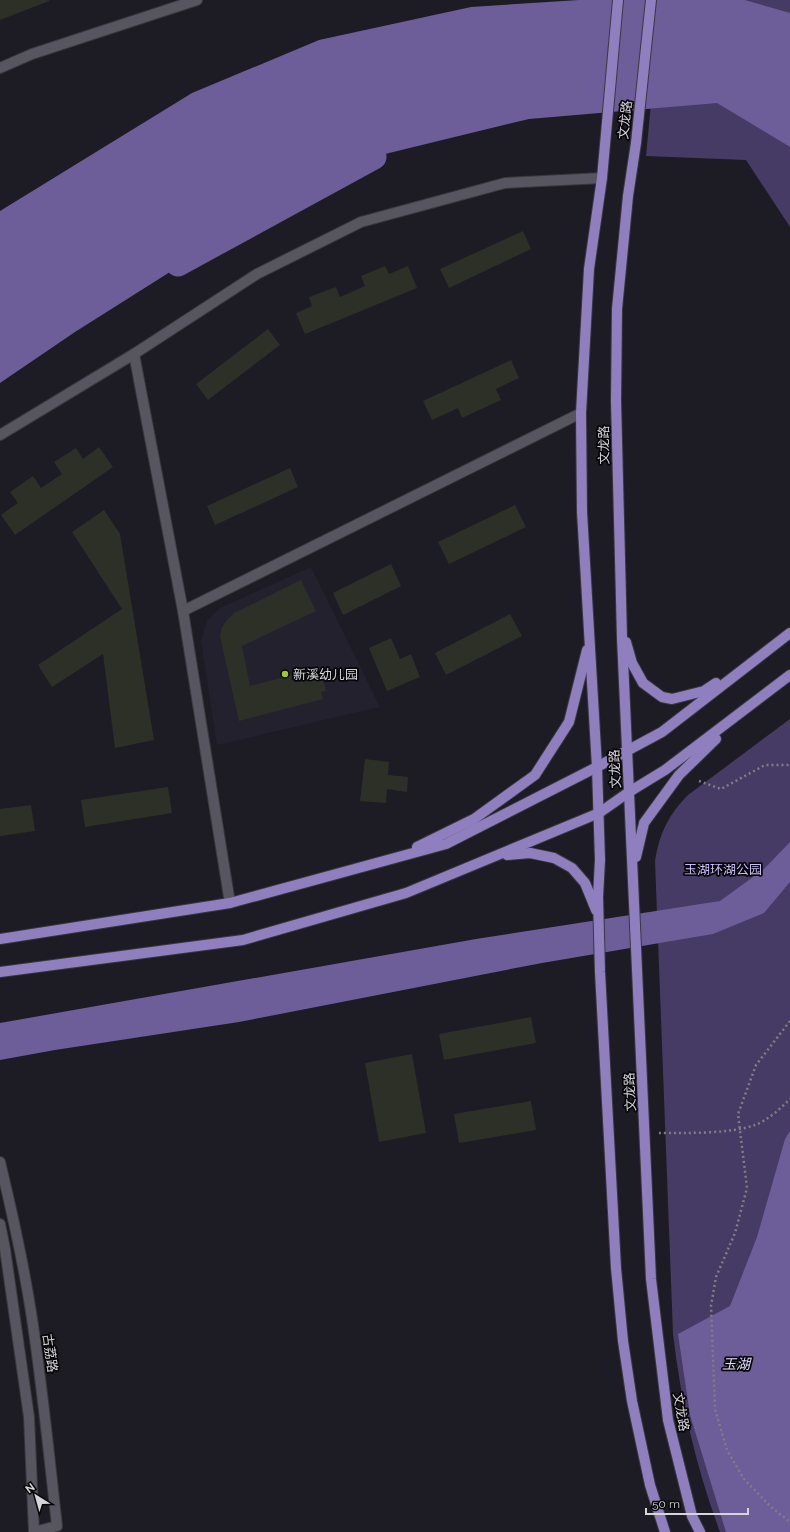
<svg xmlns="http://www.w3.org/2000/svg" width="790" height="1532" font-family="Raleway,'Noto Sans SC',sans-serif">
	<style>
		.built { fill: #24212f }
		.park { fill: #463b64 }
		.water { fill: #6d5d99 }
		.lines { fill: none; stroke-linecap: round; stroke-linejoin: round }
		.river { stroke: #6d5d99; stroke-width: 25 }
		.building { fill: #2d3027 }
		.minor-casing { stroke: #39383e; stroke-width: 12 }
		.major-casing { stroke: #39383e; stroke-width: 12 }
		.path { stroke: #7f7e85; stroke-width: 2.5; stroke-dasharray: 2 3; stroke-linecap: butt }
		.minor { stroke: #57555f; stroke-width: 10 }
		.major { stroke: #907fbe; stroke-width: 10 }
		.poi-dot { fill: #a2c929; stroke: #070609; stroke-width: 1.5 }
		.labels { text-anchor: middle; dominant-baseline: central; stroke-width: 3.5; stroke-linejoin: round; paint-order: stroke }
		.street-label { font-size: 13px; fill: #d6d5db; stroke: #070609 }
		.poi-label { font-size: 13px; fill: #d6d5db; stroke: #070609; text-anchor: start }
		.park-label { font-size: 13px; fill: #cabef4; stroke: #070609 }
		.water-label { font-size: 14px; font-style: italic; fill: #e1d9fd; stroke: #070609 }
	</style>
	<rect width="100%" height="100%" fill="#1d1b23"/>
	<!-- built -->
	<polygon class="built" points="311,567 380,707 217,745 201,641 207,621 220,608"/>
	<!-- park -->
	<g class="park">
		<polygon points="661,0 790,0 790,227 746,160 646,156"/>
		<path d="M790 719V1532H720C696 1468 681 1402 673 1334L655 861C659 834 669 814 688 795Z"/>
	</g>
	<!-- water -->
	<g class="water">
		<polygon points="579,0 745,0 790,13 790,147 717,103 529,119 385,154 276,205 75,332 0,383 0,211 192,93 319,40 471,7"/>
		<polygon points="790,842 790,882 764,913 713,934 542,963 239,1022 55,1050 0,1060 0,1023 476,939 720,901 764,869"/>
		<polygon points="790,1131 790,1532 726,1532 690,1415 678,1334 730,1306 757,1237 785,1139"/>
	</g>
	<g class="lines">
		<!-- river -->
		<polyline class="river" points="178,264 374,157"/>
	</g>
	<!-- building -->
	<g class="building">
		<polygon points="0,0 49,0 49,1 0,20"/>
		<polygon points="523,231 531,249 449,288 440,269"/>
		<polygon points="385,266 389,274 408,266 417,288 305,334 296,313 312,306 309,297 336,287 340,297 365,286 361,276"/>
		<polygon points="268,329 280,345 208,400 196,384"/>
		<polygon points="511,360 519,378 496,389 501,400 462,418 458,408 432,420 423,401"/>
		<polygon points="99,447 113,467 15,535 1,515 18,503 10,492 33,476 41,488 62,474 54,462 76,448 83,459"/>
		<polygon points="290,468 298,487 215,525 207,506"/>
		<polygon points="515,505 526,527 449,564 438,542"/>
		<polygon points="104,510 120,534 154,740 115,748 103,654 52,687 38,665 122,609 72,532"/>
		<polygon points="391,564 401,586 343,615 333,593"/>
		<polygon points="301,580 316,611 242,646 250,686 320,668 326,691 321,692 323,699 239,721 220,636 222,627 227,620 234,613"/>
		<polygon points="510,614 522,636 446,675 435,653"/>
		<polygon points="391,638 400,659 411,654 420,677 387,691 369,648"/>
		<polygon points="365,759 389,762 388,775 408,777 407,792 387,789 386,803 360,801"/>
		<polygon points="168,787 172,813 85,827 81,800"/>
		<polygon points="31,805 35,831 0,836 0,809"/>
		<polygon points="531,1017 536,1043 444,1060 439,1034"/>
		<polygon points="412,1054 426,1133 379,1142 365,1063"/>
		<polygon points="531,1101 536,1130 459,1143 454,1114"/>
	</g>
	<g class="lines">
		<!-- minor casing -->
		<g class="minor-casing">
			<g id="minor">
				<polyline points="0,68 32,54 197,0"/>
				<polyline points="0,435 134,354"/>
				<polyline points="183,611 134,354 257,274 361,222 505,183 602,178"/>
				<polyline points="230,903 183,611 581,413"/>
				<path d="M0 1162C12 1212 23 1261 31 1312 42 1383 49 1455 57 1526L34 1532"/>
				<polyline points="0,1224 5,1249 29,1417 34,1532"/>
			</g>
		</g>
		<!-- major casing -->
		<g class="major-casing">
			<g id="major">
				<polyline points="618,0 602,178 589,269 581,413 582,512 597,767 600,860 598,897 600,972 616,1268 623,1341 632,1401 650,1485 665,1532"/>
				<polyline points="651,0 636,143 628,196 617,309 616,401 622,638 651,1279 668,1420 692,1516 700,1532"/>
				<polyline points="626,642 632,663 643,683 662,697 672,699 704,691 716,683"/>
				<polyline points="417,847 474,819 535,775 569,722 587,650"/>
				<polyline points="507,855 530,853 554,858 572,868 585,883 596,910"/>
				<polyline points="636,857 644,823 679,775 716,739"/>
				<polyline points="0,939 230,903 446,844 597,767 662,732 790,633"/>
				<polyline points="0,972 243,940 406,893 599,813 629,792 665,770 790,675"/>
			</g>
		</g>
		<!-- path -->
		<g class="path">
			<polyline points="699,781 721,789 765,765 790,765"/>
			<polyline points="790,1021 756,1065 738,1114 747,1188 735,1233 716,1277 711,1306 715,1409 727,1450 744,1479 771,1507 790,1522"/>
			<path d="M659 1133C686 1133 730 1134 755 1125 768 1120 780 1109 790 1099"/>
		</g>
		<!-- minor -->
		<use href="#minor" class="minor"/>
		<!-- major -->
		<use href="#major" class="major"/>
	</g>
	<!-- markers -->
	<circle class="poi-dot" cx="285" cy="674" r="4"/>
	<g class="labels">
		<!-- street labels -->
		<g class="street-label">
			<text transform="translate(625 120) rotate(-84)">文龙路</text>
			<text transform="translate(604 445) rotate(-91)">文龙路</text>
			<text transform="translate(615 769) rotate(-93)">文龙路</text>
			<text transform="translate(630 1092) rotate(-93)">文龙路</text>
			<text transform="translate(50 1353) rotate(82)">古荔路</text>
			<text transform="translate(681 1412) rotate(80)">文龙路</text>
		</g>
		<!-- poi labels -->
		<g class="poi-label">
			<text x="293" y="674">新溪幼儿园</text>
		</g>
		<!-- park labels -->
		<g class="park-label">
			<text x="723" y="869">玉湖环湖公园</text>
		</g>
		<!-- water labels -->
		<g class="water-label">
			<text x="736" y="1364">玉湖</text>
		</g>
	</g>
	<!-- north arrow -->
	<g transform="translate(36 1496) rotate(323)" stroke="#070609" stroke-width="3" paint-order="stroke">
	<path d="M0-3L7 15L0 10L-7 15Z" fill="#d6d5db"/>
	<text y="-6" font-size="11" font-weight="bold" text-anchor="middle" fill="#d6d5db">N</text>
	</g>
	<!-- scale -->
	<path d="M646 1508v6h102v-6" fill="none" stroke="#d6d5db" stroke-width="2"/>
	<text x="652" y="1508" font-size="12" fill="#d6d5db" stroke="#070609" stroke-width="3" paint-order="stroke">50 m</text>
</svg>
